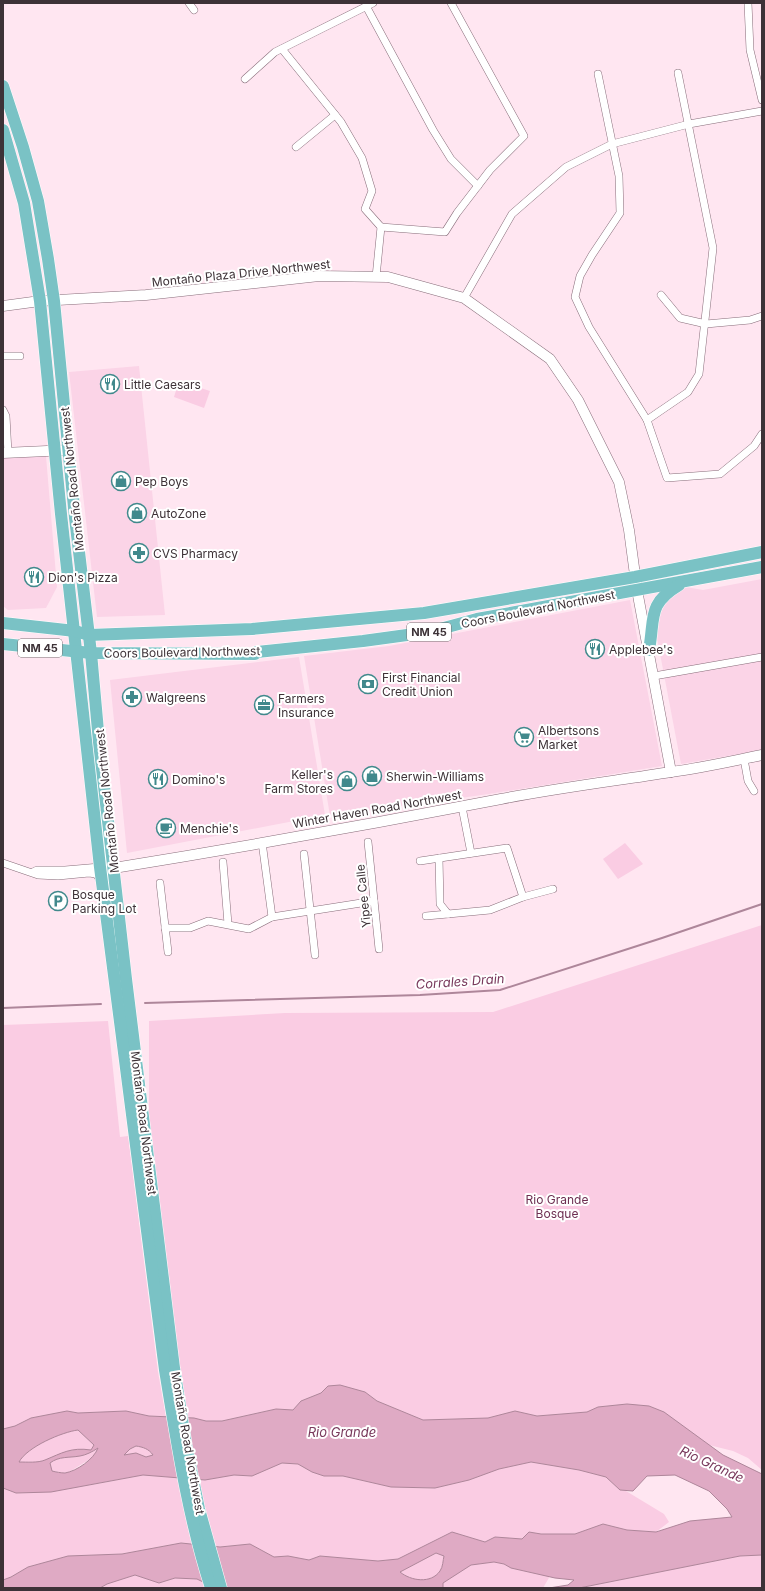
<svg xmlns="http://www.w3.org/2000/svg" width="765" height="1591" font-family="Inter,sans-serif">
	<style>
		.built { fill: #fbd4e7 }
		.green { fill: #facce3 }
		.water { fill: #dfaac4; stroke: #ae869a; fill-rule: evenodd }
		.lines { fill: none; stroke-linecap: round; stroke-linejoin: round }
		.stream { stroke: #ae869a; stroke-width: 2 }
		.street-casing { stroke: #886d7a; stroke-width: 8 }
		.secondary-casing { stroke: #886d7a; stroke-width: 11 }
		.primary-casing { stroke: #fff; stroke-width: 13 }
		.street { stroke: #fff; stroke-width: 7 }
		.secondary { stroke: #fff; stroke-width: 10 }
		.primary { stroke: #7ac2c5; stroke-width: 12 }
		.labels { text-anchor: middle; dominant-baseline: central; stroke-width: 4; stroke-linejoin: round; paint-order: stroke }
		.shield { fill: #fff; stroke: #777073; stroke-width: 1 }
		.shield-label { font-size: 11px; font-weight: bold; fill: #3d3237 }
		.street-label { font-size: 12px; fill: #3d3237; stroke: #fff }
		.poi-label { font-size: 12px; fill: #3d3237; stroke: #fff; text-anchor: start }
		.park-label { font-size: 12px; fill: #6d2e51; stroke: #fff }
		.water-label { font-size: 13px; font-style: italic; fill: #79395c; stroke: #fff }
	</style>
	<rect width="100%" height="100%" fill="#ffe6f1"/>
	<!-- built -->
	<g class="built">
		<polygon points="139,366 165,615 97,617 69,372"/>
		<polygon points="46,456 57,587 46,608 8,610 3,606 3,457"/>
		<polygon points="762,579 762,750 681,764 654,622 656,612 674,591 686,587 703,590"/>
		<polygon points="630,600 662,766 489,794 330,816 304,656 389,646"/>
		<polygon points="299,657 325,815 127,853 110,680"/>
	</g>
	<!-- green -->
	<g class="green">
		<polygon points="179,381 210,391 204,408 174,397"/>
		<polygon points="625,843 643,864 618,879 603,859"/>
		<polygon points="762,925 762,1470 748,1458 733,1451 709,1445 677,1423 627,1404 598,1407 588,1412 537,1416 515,1411 488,1418 423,1420 377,1401 365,1392 328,1386 321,1393 301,1401 293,1410 276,1409 222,1421 206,1421 194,1418 187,1418 183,1394 149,1129 149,1021 285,1013 493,1012"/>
		<polygon points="108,1021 120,1137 128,1136 158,1372 166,1417 149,1416 126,1411 78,1413 67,1411 31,1418 15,1426 3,1429 3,1025"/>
		<path d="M78 1430 94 1445 91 1450C74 1447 60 1455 45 1460 37 1463 27 1462 19 1462 27 1447 61 1432 78 1430Z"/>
		<path d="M136 1446C143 1447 149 1449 153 1455L146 1457 136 1453 124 1455 130 1449Z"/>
		<path d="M99 1447 95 1456 69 1472 63 1473 52 1471 50 1463C60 1456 70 1458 81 1456 88 1455 93 1451 99 1447Z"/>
		<polygon points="530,1462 579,1470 606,1477 620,1490 626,1491 664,1514 669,1522 656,1532 627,1530 603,1524 575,1534 541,1534 529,1532 522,1539 495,1537 485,1542 452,1532 398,1559 378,1561 320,1556 309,1560 288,1556 274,1557 250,1544 220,1547 181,1543 122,1554 68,1556 28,1567 11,1577 3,1580 3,1488 16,1493 96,1484 143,1475 205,1480 234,1475 252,1476 282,1463 298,1464 312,1472 324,1476 343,1476 391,1487 435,1488 469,1480 499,1469"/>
		<path d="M436 1553 444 1555C443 1560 443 1567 440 1571 431 1584 411 1581 400 1572Z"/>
		<polygon points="762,1555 762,1588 579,1588 740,1556"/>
		<polygon points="494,1562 504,1564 511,1568 550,1576 543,1588 443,1587 442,1583 471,1565"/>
		<polygon points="135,1575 159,1583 175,1578 197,1579 203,1582 205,1588 100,1588 107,1584"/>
	</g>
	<!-- water -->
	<path class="water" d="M340 1385 365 1392 377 1401 423 1420 488 1418 515 1411 537 1416 587 1412 598 1407 627 1404 649 1406 664 1412 723 1455 762 1474V1555L740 1556 579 1588H549L568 1585 574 1580 555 1578 511 1568 504 1564 494 1562 471 1565 443 1583V1587L444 1588H215L197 1579 175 1578 159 1583 135 1575 107 1584 100 1588H3V1580L11 1577 28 1567 68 1556 122 1554 181 1543 220 1547 250 1544 274 1557 288 1556 309 1560 320 1556 378 1561 398 1559 452 1532 485 1542 495 1537 522 1539 529 1532 541 1534H575L603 1524 627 1530 656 1532 690 1521 732 1517 727 1509 709 1491 675 1475 647 1476 633 1491 620 1490 606 1477 579 1470 531 1462 499 1469 469 1480 435 1488 391 1487 343 1476H324L312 1472 298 1464 282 1463 252 1476 234 1475 205 1480 143 1475 51 1492 16 1493 3 1488V1429L15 1426 31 1418 67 1411 78 1413 126 1411 149 1416 194 1418 206 1421H222L276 1409 293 1410 301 1401 321 1393 328 1386ZM78 1430 94 1445 91 1450C71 1447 62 1453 45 1460 38 1463 27 1462 19 1462 27 1447 62 1432 78 1430ZM136 1446C143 1447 149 1449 153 1455L146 1457 136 1453 124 1455 130 1449ZM98 1448C94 1459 77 1471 65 1473 61 1473 56 1472 52 1471L50 1463C59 1456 69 1458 80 1456 86 1455 92 1452 98 1448ZM436 1553 444 1556C443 1560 443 1567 440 1571 431 1584 411 1581 400 1572Z"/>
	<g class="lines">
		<!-- stream -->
		<g class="stream">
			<polyline points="145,1003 420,995 500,990 662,938 762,904"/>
			<polyline points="3,1008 101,1004"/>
		</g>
		<!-- street casing -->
		<g class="street-casing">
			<g id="street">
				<polyline points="189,3 194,10"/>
				<polyline points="748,3 750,50 762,100"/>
				<polyline points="366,6 433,130 451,159 478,186"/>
				<polyline points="282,49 341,122 362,158 372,191 365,209 381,227 376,277"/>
				<polyline points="598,74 619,176 620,213 592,255 580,276 575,297 589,327 647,420 667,478 720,474 754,446 762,434"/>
				<polyline points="245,79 275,52 373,3"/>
				<polyline points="296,147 335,115"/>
				<polyline points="381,227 445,232 457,213 490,170 524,136 451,3"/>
				<polyline points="661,295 680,318 706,324 750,320 762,316"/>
				<polyline points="464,298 512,214 566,167 612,144 689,124 762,111"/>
				<polyline points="3,356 20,356"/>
				<polyline points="3,410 6,416 8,453"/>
				<polyline points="647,420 688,392 699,374 713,248 678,73"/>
				<polyline points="654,676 762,657"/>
				<polyline points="744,759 748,781 754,791"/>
				<polyline points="462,807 471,853"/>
				<polyline points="262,842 272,917"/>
				<polyline points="368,842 379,949"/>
				<polyline points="304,854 315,955"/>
				<polyline points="420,861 507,848 523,897 490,910 448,914 440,904 439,858"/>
				<polyline points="223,862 228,924"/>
				<polyline points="3,863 38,875 58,876 89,873 96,874 101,881"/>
				<polyline points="33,872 37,870 65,870 100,867 107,873 110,887"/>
				<polyline points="160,883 168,952"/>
				<polyline points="523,897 553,889"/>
				<polyline points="426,916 448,914"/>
				<polyline points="165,928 190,928 208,921 249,929 272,917 374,901"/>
			</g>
		</g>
		<!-- secondary casing -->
		<g class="secondary-casing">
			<g id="secondary">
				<polyline points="3,306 40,301 146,295 319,276 388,277 464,298 550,359 578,400 619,482 629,530 637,590 671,772"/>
				<polyline points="3,453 69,450"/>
				<path d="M95 811 102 823 107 865 114 868C243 847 372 824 501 799 557 788 614 781 671 772 702 768 732 761 762 755"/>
			</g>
		</g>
		<!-- primary casing -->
		<g class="primary-casing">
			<g id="primary">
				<polyline points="3,86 23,147 38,201 48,259 54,301 75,518 91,653 99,742 126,979 174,1368 186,1445 199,1509 221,1588"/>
				<path d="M3 130 24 203 40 301 61 514 100 867 165 1370C177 1443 188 1517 211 1588"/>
				<polyline points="3,623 75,631 89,635 252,629 424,613 635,577 762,552"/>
				<polyline points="3,644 91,653 255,654 257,652 363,641 429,632 477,619 762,567"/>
				<path d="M649 650C655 618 647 604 679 585"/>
			</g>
		</g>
		<!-- street -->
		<use href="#street" class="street"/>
		<!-- secondary -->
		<use href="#secondary" class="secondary"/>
		<!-- primary -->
		<use href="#primary" class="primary"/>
	</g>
	<!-- icons -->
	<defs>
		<g id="restaurant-ring" transform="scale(1)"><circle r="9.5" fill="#fff" stroke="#41898c" stroke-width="1.5"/><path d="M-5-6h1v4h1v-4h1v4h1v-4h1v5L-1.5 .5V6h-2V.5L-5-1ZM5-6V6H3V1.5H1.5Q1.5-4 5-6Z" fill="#41898c"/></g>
		<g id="shop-ring" transform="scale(1)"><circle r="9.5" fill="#fff" stroke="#41898c" stroke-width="1.5"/><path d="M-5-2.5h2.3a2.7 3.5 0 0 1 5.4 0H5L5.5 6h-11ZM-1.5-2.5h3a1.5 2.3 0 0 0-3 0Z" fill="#41898c"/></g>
		<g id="pharmacy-ring" transform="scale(1)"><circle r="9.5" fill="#fff" stroke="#41898c" stroke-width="1.5"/><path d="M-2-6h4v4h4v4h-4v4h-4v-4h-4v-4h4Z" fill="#41898c"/></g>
		<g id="bank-ring" transform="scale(1)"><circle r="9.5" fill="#fff" stroke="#41898c" stroke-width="1.5"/><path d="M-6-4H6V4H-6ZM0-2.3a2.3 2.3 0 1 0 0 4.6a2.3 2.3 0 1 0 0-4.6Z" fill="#41898c"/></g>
		<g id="office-ring" transform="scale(1)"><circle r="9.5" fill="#fff" stroke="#41898c" stroke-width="1.5"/><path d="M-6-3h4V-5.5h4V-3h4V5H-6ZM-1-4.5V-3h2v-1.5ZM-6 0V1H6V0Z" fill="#41898c"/></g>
		<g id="supermarket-ring" transform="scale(1)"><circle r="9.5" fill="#fff" stroke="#41898c" stroke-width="1.5"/><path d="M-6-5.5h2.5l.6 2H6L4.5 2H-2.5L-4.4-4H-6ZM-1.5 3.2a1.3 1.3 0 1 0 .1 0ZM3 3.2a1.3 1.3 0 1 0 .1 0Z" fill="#41898c"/></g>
		<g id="cafe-ring" transform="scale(1)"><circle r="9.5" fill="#fff" stroke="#41898c" stroke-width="1.5"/><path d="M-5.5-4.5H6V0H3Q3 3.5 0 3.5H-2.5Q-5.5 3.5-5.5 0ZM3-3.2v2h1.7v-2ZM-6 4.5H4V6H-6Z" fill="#41898c"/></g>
		<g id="parking-ring" transform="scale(1)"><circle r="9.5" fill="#fff" stroke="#41898c" stroke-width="1.5"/><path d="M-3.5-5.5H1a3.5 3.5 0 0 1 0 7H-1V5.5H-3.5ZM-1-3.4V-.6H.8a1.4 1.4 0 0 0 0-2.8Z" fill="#41898c"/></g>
	</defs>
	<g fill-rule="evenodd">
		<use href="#restaurant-ring" x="110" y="384"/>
		<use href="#shop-ring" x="121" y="481"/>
		<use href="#shop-ring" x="137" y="513"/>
		<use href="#pharmacy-ring" x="139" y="553"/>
		<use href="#restaurant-ring" x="34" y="577"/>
		<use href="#restaurant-ring" x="595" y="649"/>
		<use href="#bank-ring" x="368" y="684"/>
		<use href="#pharmacy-ring" x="132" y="697"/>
		<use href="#office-ring" x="264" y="705"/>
		<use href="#supermarket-ring" x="524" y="737"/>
		<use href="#shop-ring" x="372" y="776"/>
		<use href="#restaurant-ring" x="158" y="779"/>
		<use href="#shop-ring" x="347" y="781"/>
		<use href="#cafe-ring" x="166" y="828"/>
		<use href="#parking-ring" x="58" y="901"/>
	</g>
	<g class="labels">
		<!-- shield labels -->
		<g class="shield">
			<rect x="407" y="623" width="44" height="18" rx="3"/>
			<rect x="18" y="639" width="44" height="18" rx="3"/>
		</g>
		<g class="shield-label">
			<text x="429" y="632">NM 45</text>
			<text x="40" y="648">NM 45</text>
		</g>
		<!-- street labels -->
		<g class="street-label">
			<text transform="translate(241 273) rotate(-6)">Montaño Plaza Drive Northwest</text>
			<text transform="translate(72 479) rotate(-96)">Montaño Road Northwest</text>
			<text transform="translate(538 609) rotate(-11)">Coors Boulevard Northwest</text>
			<text transform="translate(182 652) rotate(-1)">Coors Boulevard Northwest</text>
			<text transform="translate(107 801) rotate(-96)">Montaño Road Northwest</text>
			<text transform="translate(377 809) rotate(-10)">Winter Haven Road Northwest</text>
			<text transform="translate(363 896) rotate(-96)">Yipee Calle</text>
			<text transform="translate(144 1123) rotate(83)">Montaño Road Northwest</text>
			<text transform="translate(188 1443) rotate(80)">Montaño Road Northwest</text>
		</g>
		<!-- poi labels -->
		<g class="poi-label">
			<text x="124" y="384">Little Caesars</text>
			<text x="135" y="481">Pep Boys</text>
			<text x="151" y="513">AutoZone</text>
			<text x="153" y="553">CVS Pharmacy</text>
			<text x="48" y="577">Dion's Pizza</text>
			<text x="609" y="649">Applebee's</text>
			<text x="382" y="677">First Financial<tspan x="382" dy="14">Credit Union</tspan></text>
			<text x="146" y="697">Walgreens</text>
			<text x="278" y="698">Farmers<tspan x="278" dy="14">Insurance</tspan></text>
			<text x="538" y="730">Albertsons<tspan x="538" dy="14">Market</tspan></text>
			<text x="333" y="774" text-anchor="end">Keller's<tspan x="333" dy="14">Farm Stores</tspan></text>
			<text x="386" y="776">Sherwin-Williams</text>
			<text x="172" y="779">Domino's</text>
			<text x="180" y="828">Menchie's</text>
			<text x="72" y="894">Bosque<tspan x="72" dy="14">Parking Lot</tspan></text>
		</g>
		<!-- park labels -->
		<g class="park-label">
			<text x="557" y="1199">Rio Grande<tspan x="557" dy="14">Bosque</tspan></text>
		</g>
		<!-- water labels -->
		<g class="water-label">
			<text transform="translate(460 981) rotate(-4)">Corrales Drain</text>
			<text x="342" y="1432">Rio Grande</text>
			<text transform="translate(712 1464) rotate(25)">Rio Grande</text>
		</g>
	</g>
	<!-- border -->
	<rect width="765" height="1591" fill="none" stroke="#3d3237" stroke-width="8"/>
</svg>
